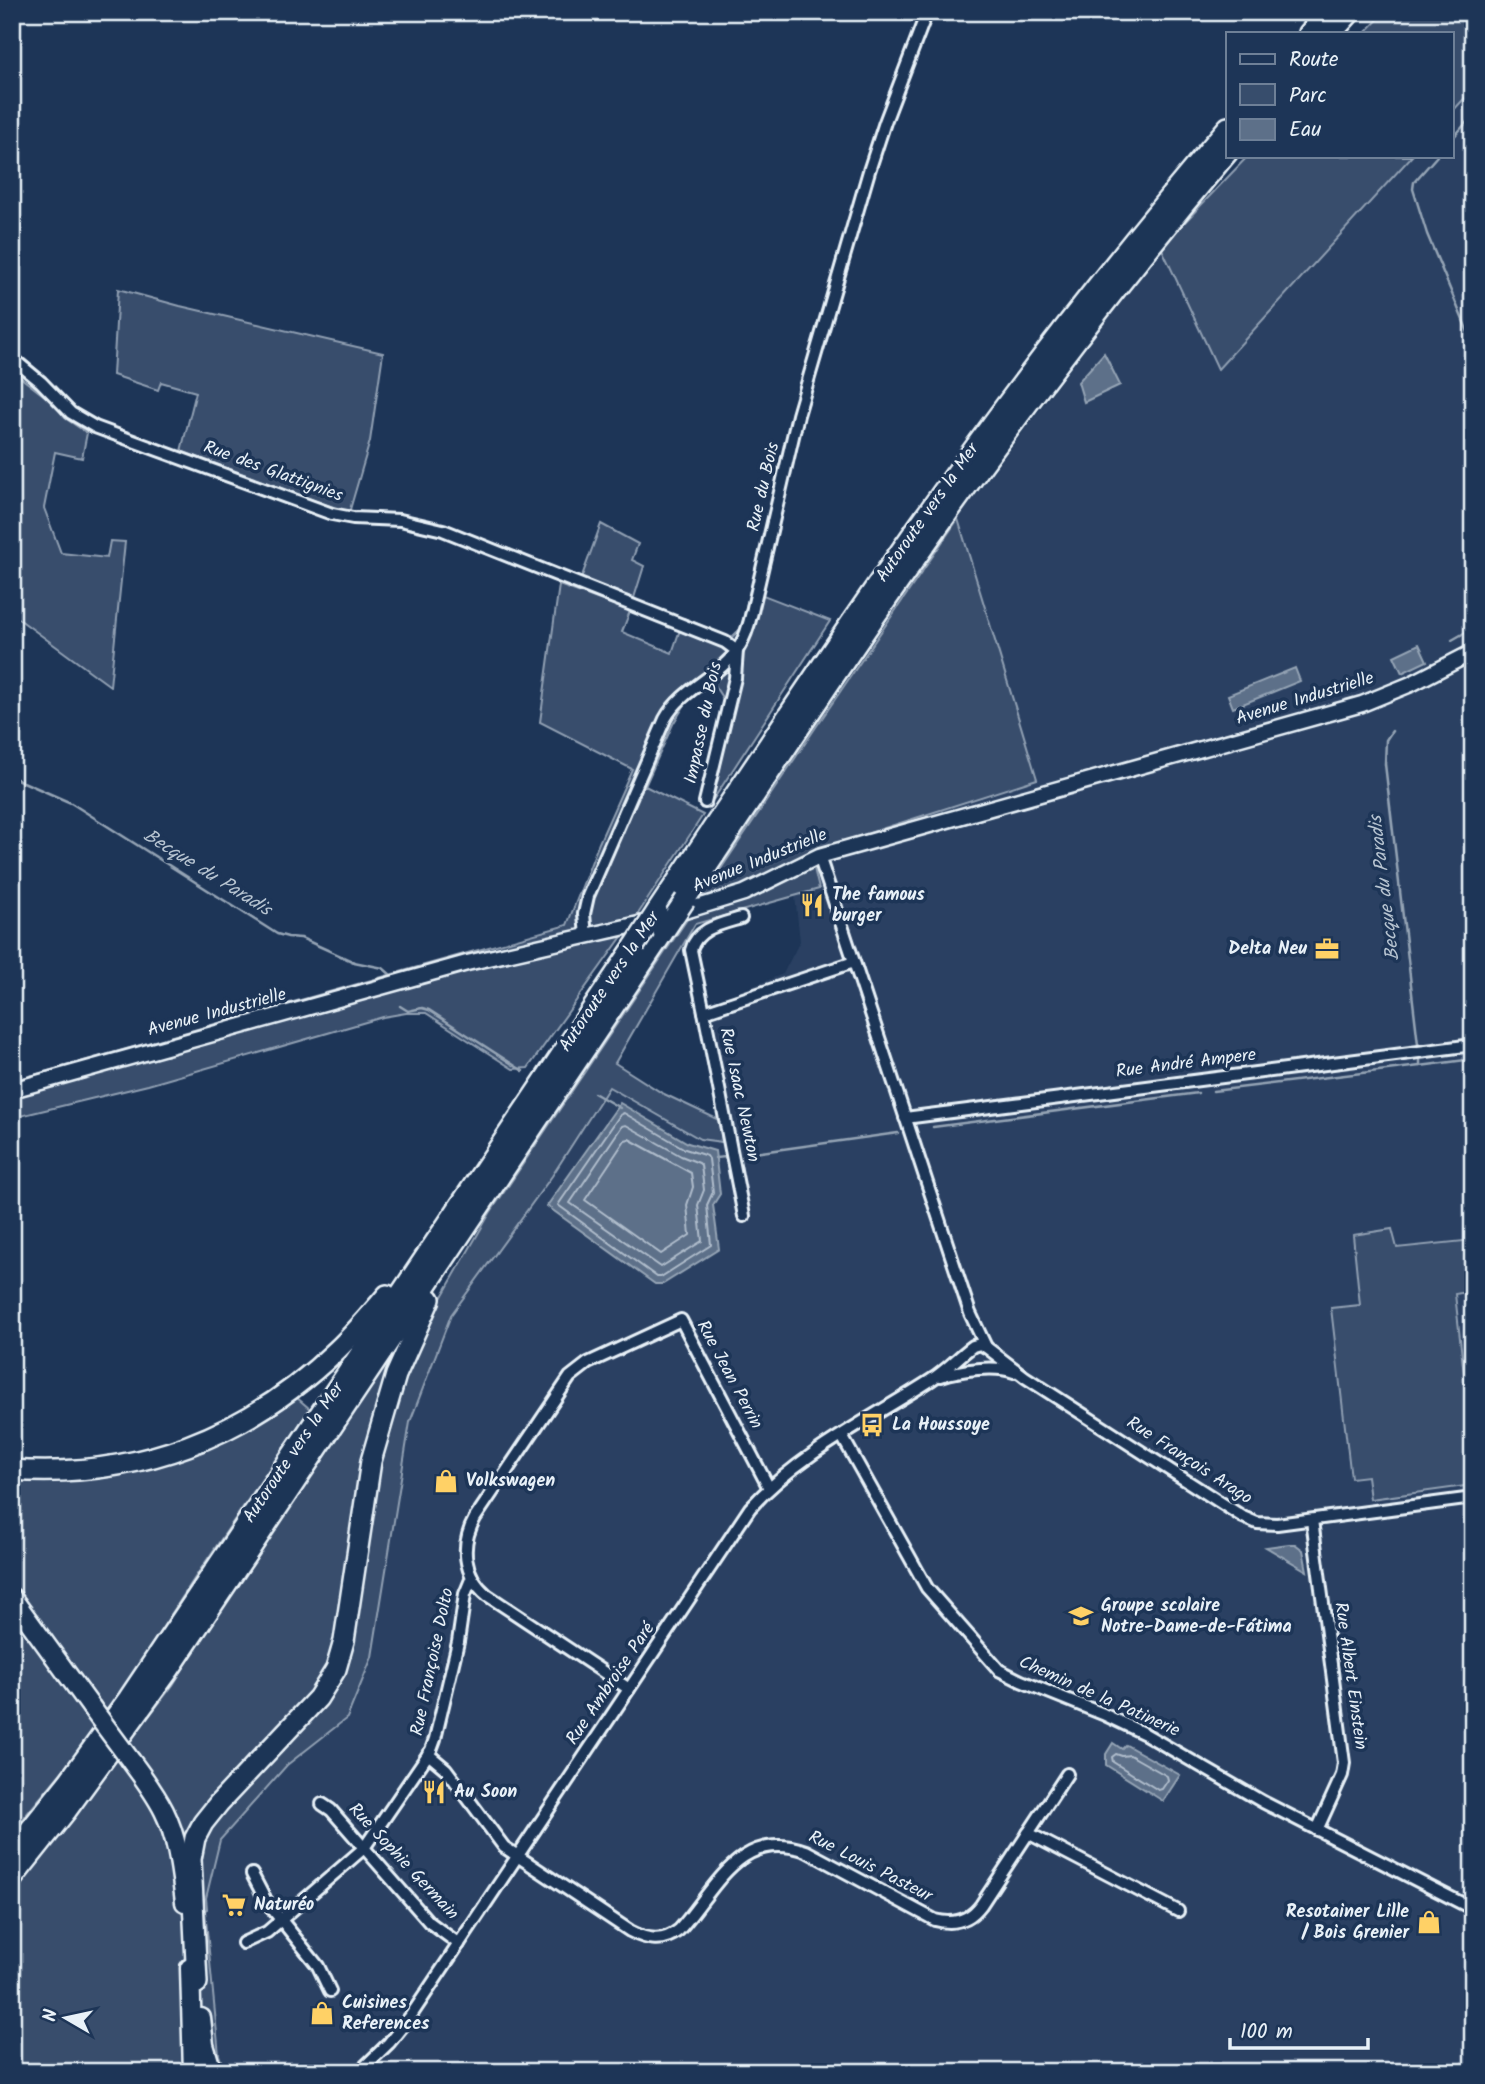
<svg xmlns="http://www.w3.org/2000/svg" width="1485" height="2084" font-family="Kalam,sans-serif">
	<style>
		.built { fill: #2a4162 }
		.green { fill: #374d6c; stroke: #909fb2; stroke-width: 2 }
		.water { fill: #5d7089; stroke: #95a4b5; stroke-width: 2 }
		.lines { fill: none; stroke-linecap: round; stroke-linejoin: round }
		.shore { stroke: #b0bdcc; stroke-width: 2 }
		.stream { stroke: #95a4b5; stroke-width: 2.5 }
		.minor-casing { stroke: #e8f1f8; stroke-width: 16 }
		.tertiary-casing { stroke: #e8f1f8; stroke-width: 19 }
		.primary-casing { stroke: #e8f1f8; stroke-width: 23 }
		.motorway-casing { stroke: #e8f1f8; stroke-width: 24 }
		.minor { stroke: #1d3557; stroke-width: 10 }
		.tertiary { stroke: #1d3557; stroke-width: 14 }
		.primary { stroke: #1d3557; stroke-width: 18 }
		.motorway { stroke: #1d3557; stroke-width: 19 }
		.primary-bridge-casing { stroke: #e8f1f8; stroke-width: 23; stroke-linecap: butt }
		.motorway-bridge-casing { stroke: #e8f1f8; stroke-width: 24; stroke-linecap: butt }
		.primary-bridge { stroke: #1d3557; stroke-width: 18 }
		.motorway-bridge { stroke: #1d3557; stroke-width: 19 }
		.labels { text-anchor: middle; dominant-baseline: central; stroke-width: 7; stroke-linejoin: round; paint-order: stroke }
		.street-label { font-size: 18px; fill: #e8f1f8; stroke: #1d3557 }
		.poi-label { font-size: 18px; font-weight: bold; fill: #e8f1f8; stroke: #1d3557; text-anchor: start }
		.water-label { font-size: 19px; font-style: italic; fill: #b7c4d1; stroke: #1d3557 }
	</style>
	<rect width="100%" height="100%" fill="#1d3557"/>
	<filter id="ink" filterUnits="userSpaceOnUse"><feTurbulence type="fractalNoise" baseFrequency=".0143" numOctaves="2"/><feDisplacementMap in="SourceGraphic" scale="14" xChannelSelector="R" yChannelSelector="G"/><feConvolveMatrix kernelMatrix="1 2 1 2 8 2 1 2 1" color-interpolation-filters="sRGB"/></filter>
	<g filter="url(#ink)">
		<!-- built -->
		<polygon class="built" points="1473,89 1473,2061 1464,2072 225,2072 219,2055 205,1910 207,1909 206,1898 220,1840 287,1765 347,1718 372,1657 410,1422 451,1315 552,1176 609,1087 700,1139 722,1142 699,1008 783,974 800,941 795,896 818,889 809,852 1037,779 958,519 1161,247 1219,368 1412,156 1452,156 1452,112"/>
		<!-- green -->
		<g class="green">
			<polygon points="1385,12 1473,12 1473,89 1452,112 1452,33 1365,33"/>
			<polygon points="1248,156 1412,156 1218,369 1161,247"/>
			<polygon points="118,289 180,306 383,353 370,441 349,513 181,451 196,392 161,382 158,390 113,375"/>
			<polygon points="12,371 55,404 65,418 87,433 82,458 55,452 44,508 61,553 107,558 110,541 125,542 110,686 12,614"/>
			<polygon points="958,519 1037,779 810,852 819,889 695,924 615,1063 662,1093 719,1120 722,1142 700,1139 609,1087 552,1176 451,1315 410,1422 372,1657 347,1718 287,1765 220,1840 206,1898 207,1909 205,1910 219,2055 225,2072 12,2072 12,1895 173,1685 237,1582 401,1337 417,1340 490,1213 816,727"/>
			<polygon points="601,524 638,544 632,560 644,566 634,598 581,579"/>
			<polygon points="559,585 630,611 622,632 672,653 684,618 731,638 741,628 750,590 830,621 713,800 732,713 712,682 686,703 673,724 645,786 703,815 636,917 528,1068 513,1069 426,1013 406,1013 383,1017 148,1085 12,1118 12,1081 567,925 599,843 632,769 540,722"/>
			<polygon points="1392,1229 1397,1248 1473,1240 1473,1291 1455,1294 1473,1455 1473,1485 1370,1499 1367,1476 1351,1478 1331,1308 1360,1305 1353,1235"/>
			<polygon points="296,1397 310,1409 196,1576 106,1715 12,1584 12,1476 112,1475"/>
			<polygon points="12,1612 97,1729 12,1832"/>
		</g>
		<!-- water -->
		<g class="water">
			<polygon points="1104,353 1120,385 1084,402 1078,382"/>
			<polygon points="1419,644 1427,661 1402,673 1394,656"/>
			<polygon points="1295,668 1300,681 1233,708 1228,695"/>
			<polygon points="620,1103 688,1143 715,1151 720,1194 713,1205 719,1249 663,1284 655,1284 547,1206"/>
			<polygon points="1289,1544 1295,1544 1303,1550 1307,1571 1266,1547"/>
			<polygon points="1113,1743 1122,1749 1126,1745 1180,1775 1163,1801 1106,1765 1106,1754"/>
		</g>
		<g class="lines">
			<!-- shore -->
			<g class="shore">
				<polygon points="624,1113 685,1149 707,1156 709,1159 713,1192 707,1205 711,1245 661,1277 657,1277 558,1205 620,1115"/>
				<polygon points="626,1125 681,1156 699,1163 701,1165 704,1190 698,1205 702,1241 661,1267 570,1203 622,1126"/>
				<polygon points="629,1139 691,1173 693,1187 687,1205 690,1235 661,1254 585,1200 625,1140"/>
				<polygon points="1116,1754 1122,1756 1130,1755 1167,1776 1168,1780 1162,1789 1158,1790 1113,1762 1112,1757"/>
			</g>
			<!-- stream -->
			<g class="stream">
				<polyline points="1452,139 1473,115"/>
				<polyline points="1437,156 1414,182 1413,189 1427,234 1473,344"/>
				<polyline points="1452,640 1473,628"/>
				<polyline points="1392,731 1386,740 1385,764 1418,1044"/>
				<polyline points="12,777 71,803 277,934 288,937 301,938 354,962 383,968 392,976"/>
				<polyline points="400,1006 408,1011 422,1008 429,1010 523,1071"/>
				<polyline points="1420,1066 1473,1059"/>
				<polyline points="1213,1091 1420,1066 1420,1060"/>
				<polyline points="594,1093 620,1108"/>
				<polyline points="933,1127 1198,1093"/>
				<polyline points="747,1154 898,1133"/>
				<polyline points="715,1158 726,1157"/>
			</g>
			<!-- minor casing -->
			<g class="minor-casing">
				<g id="minor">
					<polyline points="12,358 41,382 71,413 95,427 332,514 353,518 400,520 443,530 725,642 737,651 735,678 705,802"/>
					<polyline points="819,856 970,1313 986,1347"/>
					<path d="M586 936 584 914 588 896 665 719C682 688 719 677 738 649 745 638 749 625 752 612L798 415 869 171 885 122 927 12"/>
					<path d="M704 1012 691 950C697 928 721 924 741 918"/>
					<polyline points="905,1118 1473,1045"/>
					<polyline points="744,1216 704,1012 854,962"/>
					<path d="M941 1376C960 1370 995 1365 1014 1372"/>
					<polyline points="842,1436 927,1588 999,1670 1021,1681 1103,1714 1145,1734 1263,1802 1473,1909"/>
					<polyline points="1312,1520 1344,1763 1342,1775 1317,1830"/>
					<path d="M629 1689 487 1595C463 1575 460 1545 475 1518L570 1377 588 1363 681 1320 769 1488"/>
					<path d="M428 1754 446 1769 504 1847 630 1931C647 1940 663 1943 679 1930 716 1889 739 1828 806 1851L935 1920C954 1925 970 1920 981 1905L1067 1774"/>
					<polyline points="322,1804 331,1810 429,1922 459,1944"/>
					<polyline points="1028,1833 1178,1911"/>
					<polyline points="252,1874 266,1901 318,1966 330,1991"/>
					<polyline points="243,1943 267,1932 364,1848 431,1750 435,1739 458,1642 465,1594 472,1577"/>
					<path d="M359 2072 389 2043 410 2017 750 1508C800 1453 869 1420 931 1380 947 1370 959 1356 973 1346L980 1344 986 1347 1025 1377 1243 1517 1257 1523 1277 1524 1473 1498"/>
				</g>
			</g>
			<!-- tertiary casing -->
			<g class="tertiary-casing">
				<g id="tertiary">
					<polyline points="672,915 744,893 819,856 1362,704 1411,684 1473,652"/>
					<polyline points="12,1090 467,963 652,921"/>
				</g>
			</g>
			<!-- primary casing -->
			<g class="primary-casing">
				<g id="primary">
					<polyline points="12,1598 91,1707"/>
					<path d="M131 1761C143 1777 155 1793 164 1811 178 1839 181 1871 185 1902"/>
					<polyline points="190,1968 193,2072"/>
					<polyline points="201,2018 204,2045 212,2072"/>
				</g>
			</g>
			<!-- motorway casing -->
			<g class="motorway-casing">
				<g id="motorway">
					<polyline points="1309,33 1328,12"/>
					<polyline points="1332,33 1351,12"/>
					<path d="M685 900C769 774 852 647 940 524 1031 396 1127 272 1228 152"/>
					<path d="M657 911C763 754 866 595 978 443 1057 334 1141 229 1228 127"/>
					<path d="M12 1470C137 1479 247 1437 337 1350 355 1333 371 1314 387 1295"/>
					<polyline points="12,1852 68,1782 128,1699 635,945"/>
					<polyline points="12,1879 67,1810 169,1670 663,933"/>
					<polyline points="197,1983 191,1859 195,1838 203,1823 219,1803 318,1698 336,1669 344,1641 371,1461 396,1375 430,1299"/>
				</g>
			</g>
			<!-- minor -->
			<use href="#minor" class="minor"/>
			<!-- tertiary -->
			<use href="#tertiary" class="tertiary"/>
			<!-- primary -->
			<use href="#primary" class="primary"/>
			<!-- motorway -->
			<use href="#motorway" class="motorway"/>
			<!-- primary-bridge casing -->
			<g class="primary-bridge-casing">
				<polyline id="primary-bridge" points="91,1707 131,1761"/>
			</g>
			<!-- motorway-bridge casing -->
			<g class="motorway-bridge-casing">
				<g id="motorway-bridge">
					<polyline points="663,933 685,900"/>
					<polyline points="635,945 657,911"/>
				</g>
			</g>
			<!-- primary-bridge -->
			<use href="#primary-bridge" class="primary-bridge"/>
			<!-- motorway-bridge -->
			<use href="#motorway-bridge" class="motorway-bridge"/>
		</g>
	</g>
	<!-- icons -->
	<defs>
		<g id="restaurant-bare" transform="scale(1.89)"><path d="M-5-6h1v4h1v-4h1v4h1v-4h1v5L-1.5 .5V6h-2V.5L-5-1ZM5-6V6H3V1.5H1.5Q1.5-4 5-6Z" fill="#ffd166" stroke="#1d3557" stroke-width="2.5" paint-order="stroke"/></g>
		<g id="office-bare" transform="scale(1.89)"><path d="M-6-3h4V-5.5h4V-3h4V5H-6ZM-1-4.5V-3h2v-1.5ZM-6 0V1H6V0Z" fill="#ffd166" stroke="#1d3557" stroke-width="2.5" paint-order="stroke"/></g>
		<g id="bus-bare" transform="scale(1.89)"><path d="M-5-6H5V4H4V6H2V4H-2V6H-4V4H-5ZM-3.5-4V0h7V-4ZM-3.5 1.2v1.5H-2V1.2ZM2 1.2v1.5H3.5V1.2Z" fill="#ffd166" stroke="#1d3557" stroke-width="2.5" paint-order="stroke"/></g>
		<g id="shop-bare" transform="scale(1.89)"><path d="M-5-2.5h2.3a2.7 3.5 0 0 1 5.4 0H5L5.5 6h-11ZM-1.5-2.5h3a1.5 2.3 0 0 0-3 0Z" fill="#ffd166" stroke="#1d3557" stroke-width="2.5" paint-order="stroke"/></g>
		<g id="school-bare" transform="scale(1.89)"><path d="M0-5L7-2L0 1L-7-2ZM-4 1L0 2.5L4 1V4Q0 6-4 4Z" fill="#ffd166" stroke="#1d3557" stroke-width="2.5" paint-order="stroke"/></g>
		<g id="supermarket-bare" transform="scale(1.89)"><path d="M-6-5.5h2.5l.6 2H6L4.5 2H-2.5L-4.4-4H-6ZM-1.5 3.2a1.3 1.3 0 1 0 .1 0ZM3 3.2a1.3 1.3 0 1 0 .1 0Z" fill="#ffd166" stroke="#1d3557" stroke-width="2.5" paint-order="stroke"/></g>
	</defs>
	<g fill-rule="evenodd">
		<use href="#restaurant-bare" x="812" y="905"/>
		<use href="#office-bare" x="1327" y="949"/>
		<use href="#bus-bare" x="872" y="1425"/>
		<use href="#shop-bare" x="446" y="1481"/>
		<use href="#school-bare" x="1081" y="1616"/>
		<use href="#restaurant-bare" x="434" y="1792"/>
		<use href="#supermarket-bare" x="234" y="1905"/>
		<use href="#shop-bare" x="1429" y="1922"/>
		<use href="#shop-bare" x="322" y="2013"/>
	</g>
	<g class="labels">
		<!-- street labels -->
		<g class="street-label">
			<text transform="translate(273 472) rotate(20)">Rue des Glattignies</text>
			<text transform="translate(764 487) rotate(-77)">Rue du Bois</text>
			<text transform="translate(928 513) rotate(-55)">Autoroute vers la Mer</text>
			<text transform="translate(1305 699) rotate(-17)">Avenue Industrielle</text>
			<text transform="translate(704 723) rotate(-78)">Impasse du Bois</text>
			<text transform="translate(760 861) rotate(-22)">Avenue Industrielle</text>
			<text transform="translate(610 982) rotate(-56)">Autoroute vers la Mer</text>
			<text transform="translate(217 1013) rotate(-15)">Avenue Industrielle</text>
			<text transform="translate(1186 1064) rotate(-7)">Rue André Ampere</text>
			<text transform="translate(739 1095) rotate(78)">Rue Isaac Newton</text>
			<text transform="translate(729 1375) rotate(62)">Rue Jean Perrin</text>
			<text transform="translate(294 1453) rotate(-56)">Autoroute vers la Mer</text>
			<text transform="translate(1189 1461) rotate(33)">Rue François Arago</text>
			<text transform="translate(433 1662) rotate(-78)">Rue Françoise Dolto</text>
			<text transform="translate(1350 1676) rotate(82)">Rue Albert Einstein</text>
			<text transform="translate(611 1684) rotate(-56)">Rue Ambroise Paré</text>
			<text transform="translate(1099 1697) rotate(24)">Chemin de la Patinerie</text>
			<text transform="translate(403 1862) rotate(47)">Rue Sophie Germain</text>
			<text transform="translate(870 1867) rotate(27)">Rue Louis Pasteur</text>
		</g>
		<!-- poi labels -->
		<g class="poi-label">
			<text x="832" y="895">The famous<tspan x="832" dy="21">burger</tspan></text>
			<text x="1307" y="949" text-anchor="end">Delta Neu</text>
			<text x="892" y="1425">La Houssoye</text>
			<text x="466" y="1481">Volkswagen</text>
			<text x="1101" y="1606">Groupe scolaire<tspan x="1101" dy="21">Notre-Dame-de-Fátima</tspan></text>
			<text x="454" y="1792">Au Soon</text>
			<text x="254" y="1905">Naturéo</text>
			<text x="1409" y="1912" text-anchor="end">Resotainer Lille<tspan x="1409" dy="21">/ Bois Grenier</tspan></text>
			<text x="342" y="2003">Cuisines<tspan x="342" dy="21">References</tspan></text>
		</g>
		<!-- water labels -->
		<g class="water-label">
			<text transform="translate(207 873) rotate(32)">Becque du Paradis</text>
			<text transform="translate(1385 888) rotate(-97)">Becque du Paradis</text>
		</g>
	</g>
	<!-- margin -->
	<rect width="1485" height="2084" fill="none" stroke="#1d3557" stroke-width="42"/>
	<rect x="21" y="21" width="1443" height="2042" fill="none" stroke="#e8f1f8" stroke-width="2.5" filter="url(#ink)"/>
	<!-- legend -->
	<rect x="1226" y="32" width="228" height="126" fill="#1d3557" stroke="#6e8097" stroke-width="2"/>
	<rect x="1240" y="54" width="35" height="10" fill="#1d3557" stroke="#6e8097" stroke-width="2"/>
	<text x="1289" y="66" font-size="21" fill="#e8f1f8">Route</text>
	<rect x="1240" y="84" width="35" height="21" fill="#374d6c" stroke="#6e8097" stroke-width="2"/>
	<text x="1289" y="102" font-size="21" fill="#e8f1f8">Parc</text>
	<rect x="1240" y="119" width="35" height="21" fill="#5d7089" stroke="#6e8097" stroke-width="2"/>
	<text x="1289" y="136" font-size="21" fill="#e8f1f8">Eau</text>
	<!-- north arrow -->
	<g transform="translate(66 2018) rotate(279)" stroke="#1d3557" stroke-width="5" paint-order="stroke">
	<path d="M0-5L12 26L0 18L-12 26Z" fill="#e8f1f8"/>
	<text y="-10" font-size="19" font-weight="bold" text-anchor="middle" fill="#e8f1f8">N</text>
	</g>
	<!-- scale -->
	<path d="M1230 2038v10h138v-10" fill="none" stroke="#e8f1f8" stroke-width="3.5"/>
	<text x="1240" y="2038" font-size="21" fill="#e8f1f8" stroke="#1d3557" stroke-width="5" paint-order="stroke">100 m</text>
</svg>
